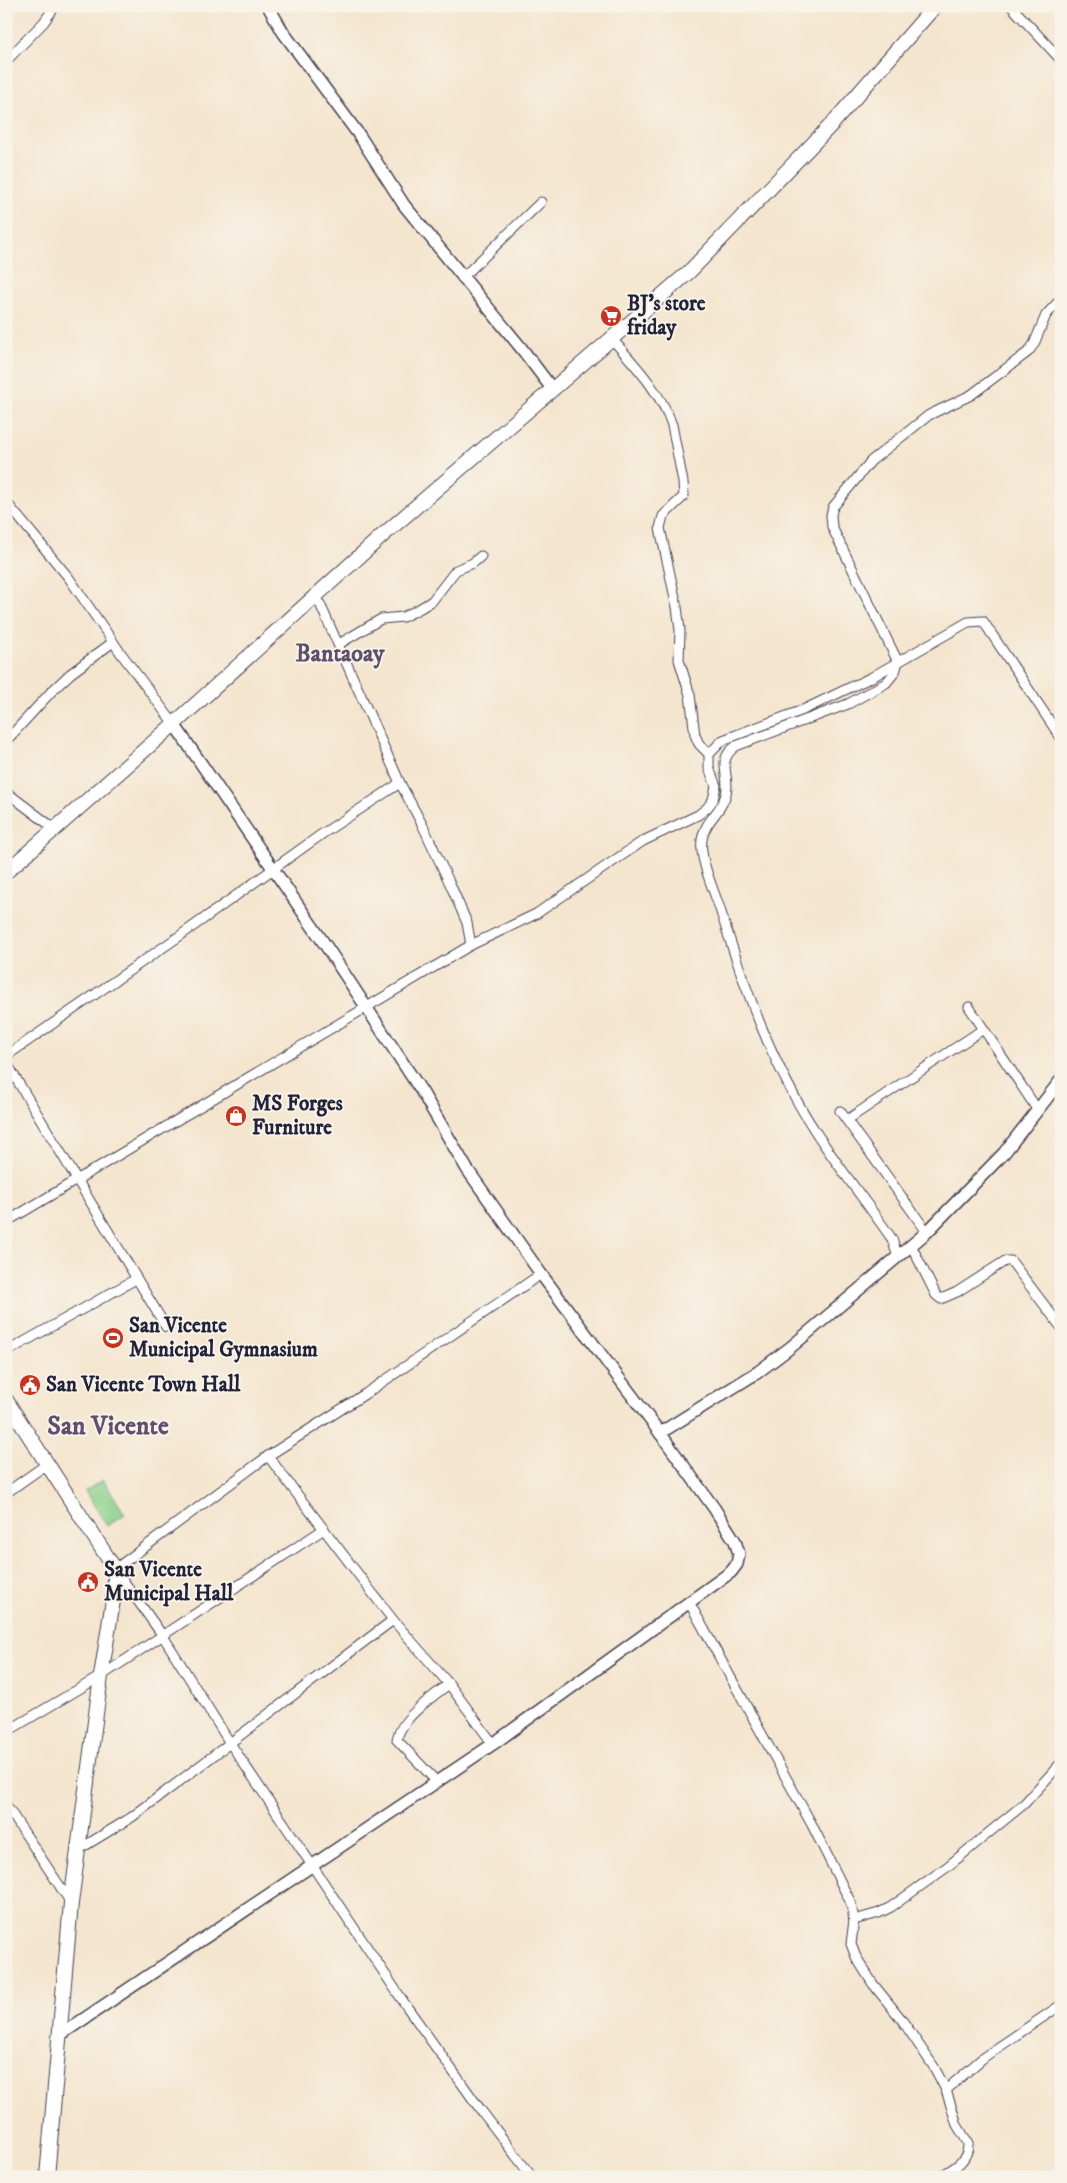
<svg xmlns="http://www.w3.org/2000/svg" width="1067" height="2183" font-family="'IM FELL DW Pica',serif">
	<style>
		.green { fill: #8acf89; stroke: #567862 }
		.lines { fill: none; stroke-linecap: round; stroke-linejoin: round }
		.minor-casing { stroke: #423f51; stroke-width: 11 }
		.tertiary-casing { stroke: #423f51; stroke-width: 14 }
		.secondary-casing { stroke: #423f51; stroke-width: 16 }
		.minor { stroke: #fff; stroke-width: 9 }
		.tertiary { stroke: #fff; stroke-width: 11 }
		.secondary { stroke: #fff; stroke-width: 14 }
		.labels { text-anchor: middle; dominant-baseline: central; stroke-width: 4; stroke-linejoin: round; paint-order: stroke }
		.poi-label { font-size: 21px; font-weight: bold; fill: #22223b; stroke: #f7f3e8; text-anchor: start }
		.quarter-label { font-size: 24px; font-weight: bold; fill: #5f4f6d; stroke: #f7f3e8 }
		.district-label { font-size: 26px; font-weight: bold; fill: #5f4f6d; stroke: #f7f3e8 }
	</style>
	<rect width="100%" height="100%" fill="#f7f3e8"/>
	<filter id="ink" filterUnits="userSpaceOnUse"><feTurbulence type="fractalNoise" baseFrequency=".02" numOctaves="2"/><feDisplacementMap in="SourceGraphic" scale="10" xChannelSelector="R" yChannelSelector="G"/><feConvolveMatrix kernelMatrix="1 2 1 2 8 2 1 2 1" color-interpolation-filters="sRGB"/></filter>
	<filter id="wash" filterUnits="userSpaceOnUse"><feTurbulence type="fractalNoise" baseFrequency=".0096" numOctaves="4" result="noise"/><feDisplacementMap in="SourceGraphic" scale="20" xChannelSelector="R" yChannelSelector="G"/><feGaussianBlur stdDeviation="1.12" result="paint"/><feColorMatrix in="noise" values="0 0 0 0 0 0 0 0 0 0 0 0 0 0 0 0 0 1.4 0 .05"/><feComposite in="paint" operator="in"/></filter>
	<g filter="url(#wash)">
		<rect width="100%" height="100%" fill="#f4e5ce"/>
		<!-- green -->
		<polygon class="green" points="103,1480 125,1514 107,1526 85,1491"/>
	</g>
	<g filter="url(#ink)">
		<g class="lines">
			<!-- minor casing -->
			<g class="minor-casing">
				<g id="minor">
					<polyline points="1011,6 1061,60"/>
					<polyline points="6,61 44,22 55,6"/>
					<polyline points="462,278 541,202"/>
					<polyline points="1061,299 1046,315 1034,344 1028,352 971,395 929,415 871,461 833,507 831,515 832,527 898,662 968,622 983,621 1061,738"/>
					<path d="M612 339C634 364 661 392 672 425L683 482 684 496 663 516 660 528 677 607 680 630 679 660 690 695 695 735 699 744 709 754"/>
					<polyline points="6,502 69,578 120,652 174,724"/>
					<polyline points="316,595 400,783 423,826 451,886 467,923 471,945"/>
					<polyline points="339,644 381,619 403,617 419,609 432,601 456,570 473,563 481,556"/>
					<path d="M898 662 895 672 886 683 848 704 736 746C715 761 731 774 726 794 722 812 704 821 702 840 699 858 714 891 720 909 744 986 771 1063 815 1131 839 1168 867 1203 892 1239L898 1257"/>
					<polyline points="6,741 51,692 70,674 113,642"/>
					<polyline points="6,792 55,829"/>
					<polyline points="969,1007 1037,1109"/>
					<polyline points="6,1056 181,935 322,834 400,783"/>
					<polyline points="6,1062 166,1327"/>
					<polyline points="840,1111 927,1232"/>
					<polyline points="847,1120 982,1030"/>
					<polyline points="6,1222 471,945 536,914 643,841 698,815 707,808 713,800 716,786 709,768 709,754 723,740 803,710 872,677 898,662"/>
					<polyline points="911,1245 936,1295 941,1299 957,1292 1005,1261 1011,1261 1061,1327"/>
					<polyline points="6,1352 136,1279"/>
					<polyline points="268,1456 393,1620 449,1684 493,1744"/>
					<polyline points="6,1493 47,1464"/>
					<path d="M689 1602 811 1823 851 1903 854 1920 851 1944 856 1957 873 1984 902 2020 934 2067 946 2090 957 2125 968 2143C969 2161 953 2169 939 2177"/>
					<polyline points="6,1732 101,1676 324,1529"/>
					<path d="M437 1782 397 1740C400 1719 433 1696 449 1684"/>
					<polyline points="6,1805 71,1903"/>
					<polyline points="78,1850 132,1817 393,1620"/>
					<polyline points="854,1920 879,1913 891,1907 947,1867 1024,1804 1061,1763"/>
					<polyline points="946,2090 984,2057 1061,2005"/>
					<polyline points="532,2177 480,2109 407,2007 230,1743 163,1636 115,1569 268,1456 365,1394 541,1274"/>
				</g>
			</g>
			<!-- tertiary casing -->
			<g class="tertiary-casing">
				<g id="tertiary">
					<polyline points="268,6 283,32 359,135 404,205 522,349 553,390"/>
					<polyline points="660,1433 758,1372 791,1347 927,1232 1004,1153 1061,1080"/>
					<polyline points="60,2035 493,1744 731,1572 737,1564 739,1554 735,1541 714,1508 660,1433 541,1274 467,1169 422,1092 328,949 174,724"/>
				</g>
			</g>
			<!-- secondary casing -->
			<g class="secondary-casing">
				<g id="secondary">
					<polyline points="6,872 174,724 383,535 689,272 832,124 935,6"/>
					<polyline points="6,1400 115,1569 115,1588 101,1676 71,1903 47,2177"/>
				</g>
			</g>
			<!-- minor -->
			<use href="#minor" class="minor"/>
			<!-- tertiary -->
			<use href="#tertiary" class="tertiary"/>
			<!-- secondary -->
			<use href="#secondary" class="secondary"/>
		</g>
	</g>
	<!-- icons -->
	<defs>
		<g id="supermarket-disc" transform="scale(1.125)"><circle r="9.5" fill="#c8321e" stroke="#f7f3e8"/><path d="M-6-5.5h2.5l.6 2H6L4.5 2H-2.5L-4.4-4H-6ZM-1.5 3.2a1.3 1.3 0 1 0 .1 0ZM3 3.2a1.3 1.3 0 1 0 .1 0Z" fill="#fff"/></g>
		<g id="shop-disc" transform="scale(1.125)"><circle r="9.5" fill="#c8321e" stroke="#f7f3e8"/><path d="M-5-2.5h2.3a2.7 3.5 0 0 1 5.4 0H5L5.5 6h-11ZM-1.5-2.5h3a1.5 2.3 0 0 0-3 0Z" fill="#fff"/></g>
		<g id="stadium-disc" transform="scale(1.125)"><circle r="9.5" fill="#c8321e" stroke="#f7f3e8"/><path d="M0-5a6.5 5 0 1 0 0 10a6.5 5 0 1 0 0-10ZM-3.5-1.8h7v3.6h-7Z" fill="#fff"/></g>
		<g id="civic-disc" transform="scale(1.125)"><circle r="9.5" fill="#c8321e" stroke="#f7f3e8"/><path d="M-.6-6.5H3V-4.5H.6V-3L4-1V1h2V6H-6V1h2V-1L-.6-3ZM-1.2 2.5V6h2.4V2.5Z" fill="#fff"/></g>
	</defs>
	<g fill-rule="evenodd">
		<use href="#supermarket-disc" x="611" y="316"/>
		<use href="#shop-disc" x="236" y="1116"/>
		<use href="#stadium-disc" x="113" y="1338"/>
		<use href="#civic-disc" x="30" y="1385"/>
		<use href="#civic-disc" x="88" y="1582"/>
	</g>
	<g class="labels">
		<!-- poi labels -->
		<g class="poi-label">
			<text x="627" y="304">BJ's store<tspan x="627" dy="24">friday</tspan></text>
			<text x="252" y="1104">MS Forges<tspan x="252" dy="24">Furniture</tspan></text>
			<text x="129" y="1326">San Vicente<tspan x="129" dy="24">Municipal Gymnasium</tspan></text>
			<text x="46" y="1385">San Vicente Town Hall</text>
			<text x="104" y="1570">San Vicente<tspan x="104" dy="24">Municipal Hall</tspan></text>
		</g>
		<!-- quarter labels -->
		<g class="quarter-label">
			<text x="340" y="654">Bantaoay</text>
		</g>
		<!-- district labels -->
		<g class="district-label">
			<text x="108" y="1426">San Vicente</text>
		</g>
	</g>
	<!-- margin -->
	<rect width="1067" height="2183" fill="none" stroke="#f7f3e8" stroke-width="25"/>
</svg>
